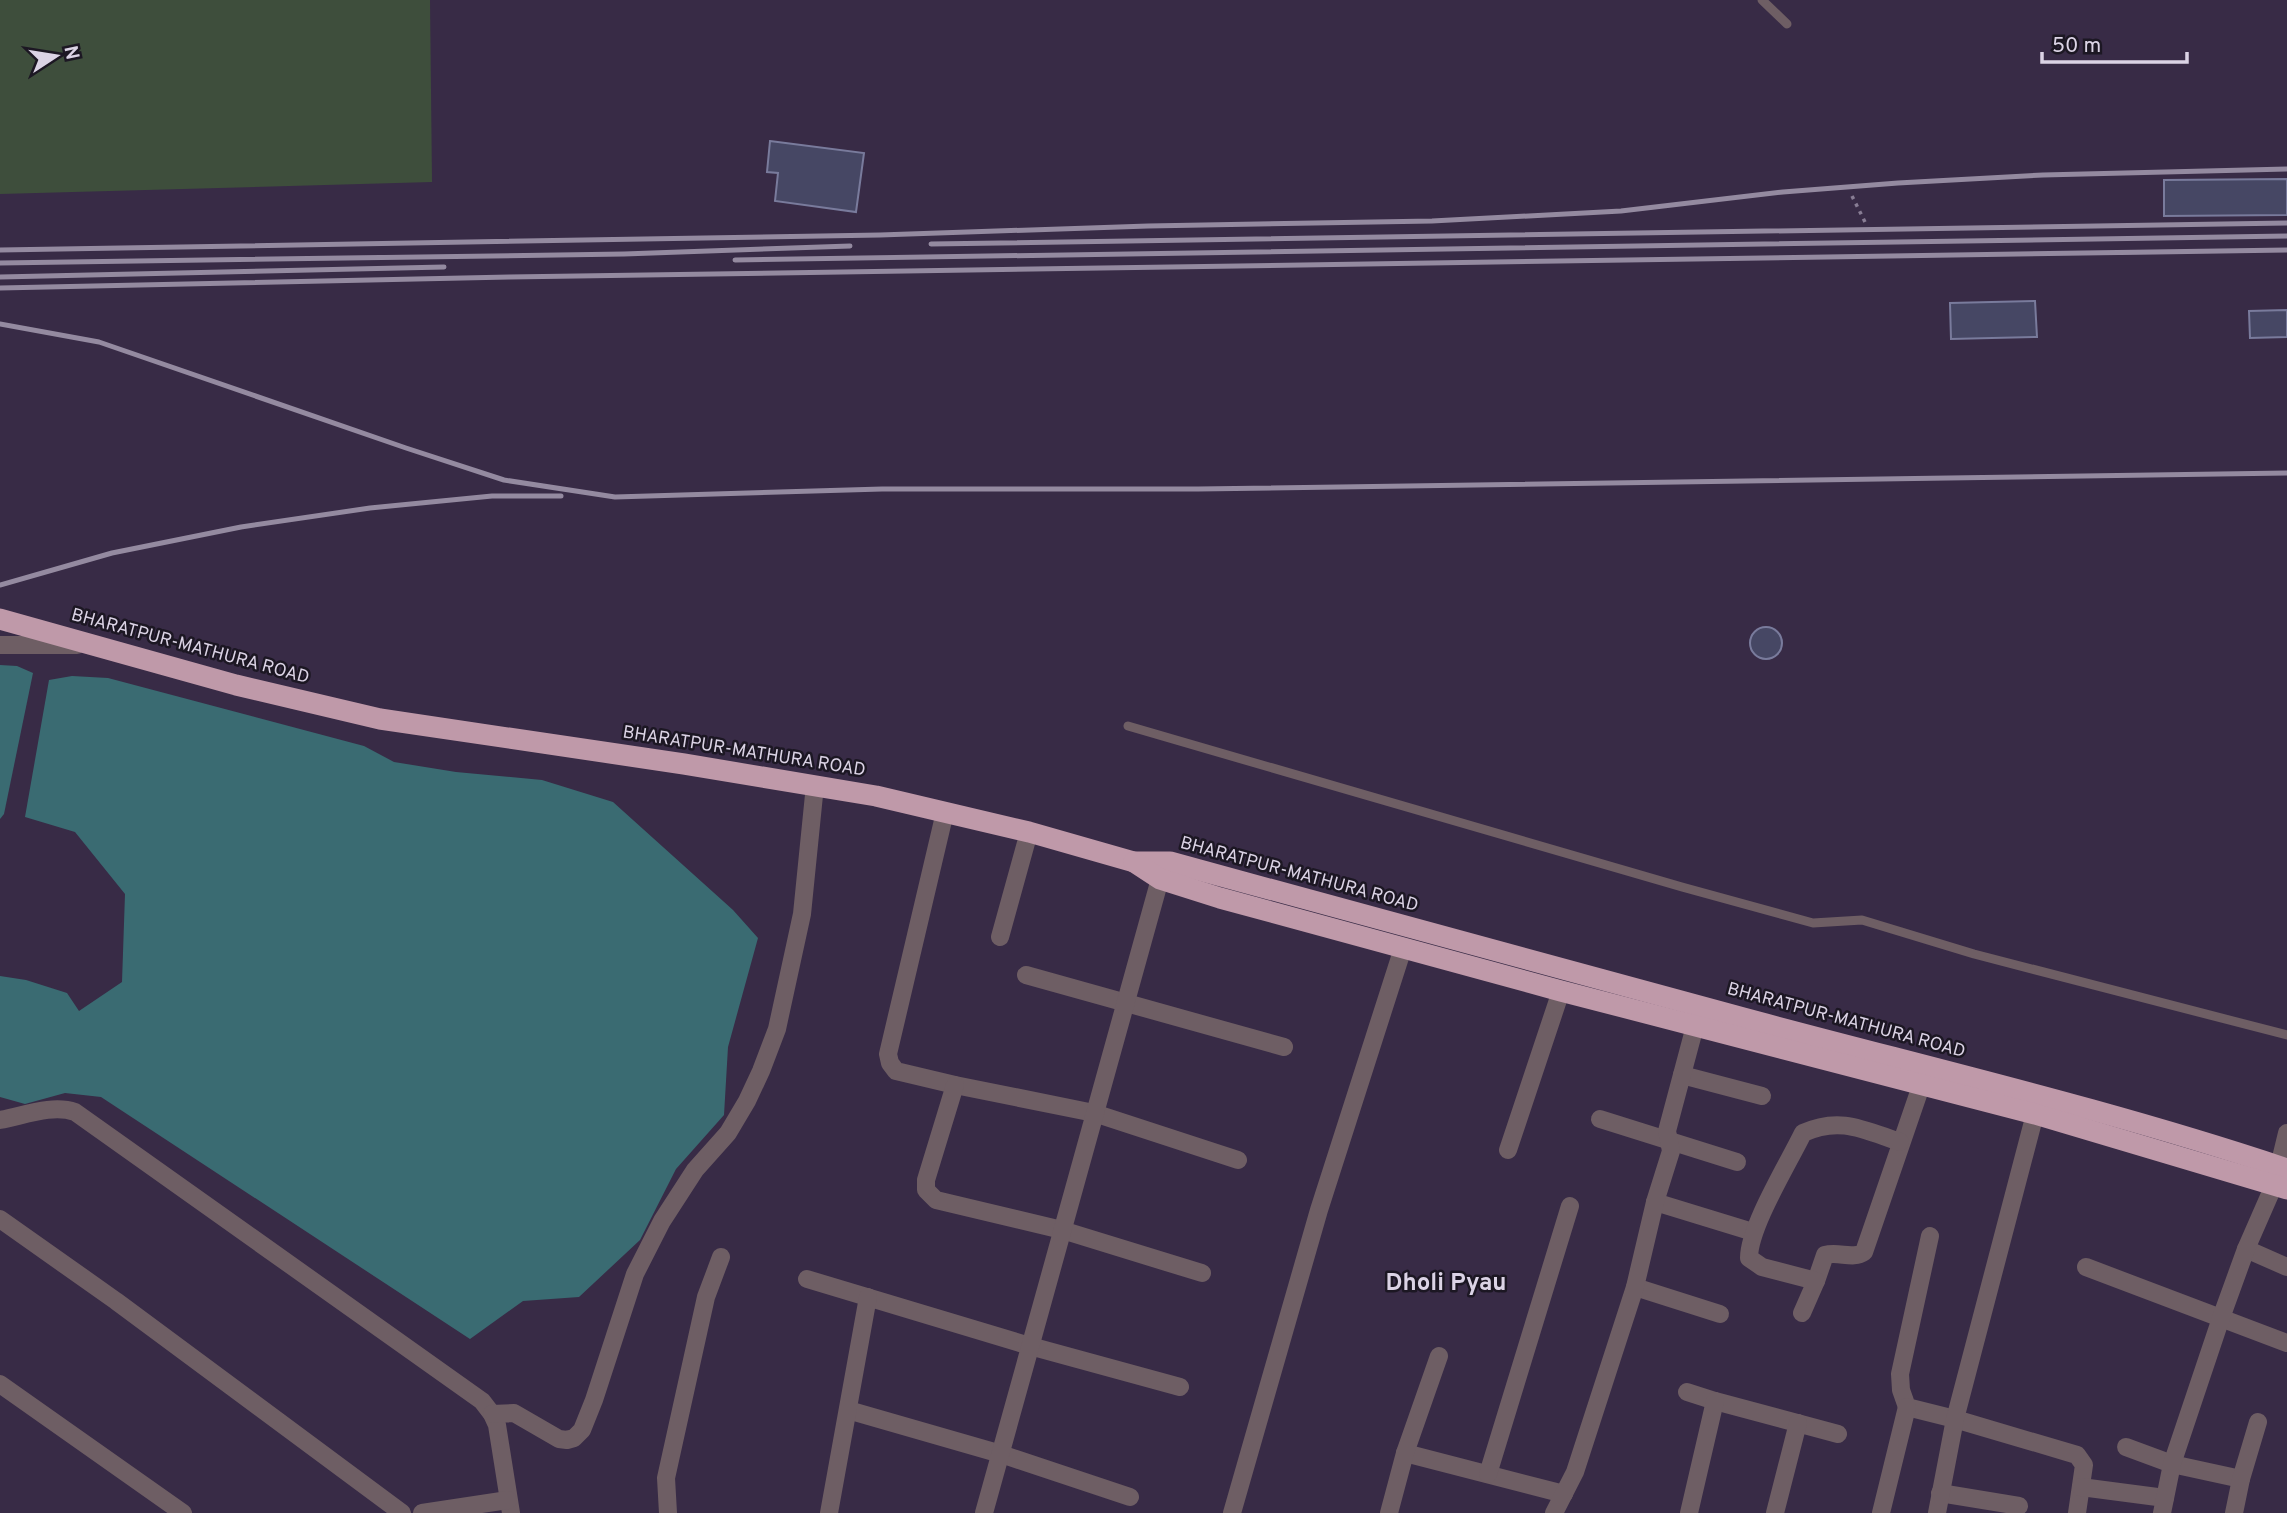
<svg xmlns="http://www.w3.org/2000/svg" width="2287" height="1513" font-family="Overpass,sans-serif">
	<style>
		.green { fill: #3e4e3c }
		.water { fill: #3a6b72 }
		.building { fill: #464764; stroke: #797b9c; stroke-width: 2 }
		.lines { fill: none; stroke-linecap: round; stroke-linejoin: round }
		.path { stroke: #887d94; stroke-width: 3.5; stroke-dasharray: 3.5 5; stroke-linecap: butt }
		.lane { stroke: #6e5e64; stroke-width: 9 }
		.street { stroke: #6e5e64; stroke-width: 18 }
		.highway { stroke: #bf99a9; stroke-width: 21 }
		.rail { stroke: #948aa0; stroke-width: 5 }
		.labels { text-anchor: middle; dominant-baseline: central; stroke-width: 5; stroke-linejoin: round; paint-order: stroke }
		.street-label { font-size: 18px; fill: #dbd3e5; stroke: #1c1723 }
		.district-label { font-size: 24px; font-weight: bold; fill: #dbd3e5; stroke: #1c1723 }
	</style>
	<rect width="100%" height="100%" fill="#382b46"/>
	<!-- green -->
	<polygon class="green" points="0,0 430,0 432,182 0,194"/>
	<!-- water -->
	<g class="water">
		<polygon points="0,665 17,666 33,673 4,814 0,819"/>
		<polygon points="72,676 108,678 364,746 394,762 456,772 542,780 613,802 733,910 758,938 728,1047 724,1115 676,1169 640,1240 579,1297 523,1301 470,1339 101,1097 65,1093 25,1104 0,1097 0,976 26,980 67,993 79,1011 122,982 125,894 75,832 25,817 49,680"/>
	</g>
	<!-- building -->
	<g class="building">
		<polygon points="770,141 864,153 856,212 775,201 778,173 767,172"/>
		<polygon points="2287,179 2287,215 2164,216 2164,180"/>
		<polygon points="2035,301 2037,337 1951,339 1950,303"/>
		<polygon points="2287,310 2287,337 2250,338 2249,311"/>
		<circle cx="1766" cy="643" r="16"/>
	</g>
	<g class="lines">
		<!-- path -->
		<polyline class="path" points="1852,196 1866,224"/>
		<!-- lane -->
		<g class="lane">
			<polyline points="1762,0 1787,24"/>
			<polyline points="1128,726 1682,887 1813,923 1862,920 1974,954 2287,1035"/>
		</g>
		<!-- street -->
		<g class="street">
			<polyline points="0,645 77,645"/>
			<polyline points="945,812 888,1054 890,1063 896,1071 955,1085 1094,1113 1238,1160"/>
			<polyline points="1000,937 1029,832"/>
			<polyline points="1026,975 1284,1047"/>
			<polyline points="1682,1075 1762,1096"/>
			<polyline points="955,1085 926,1180 926,1190 936,1200 1062,1230 1202,1273"/>
			<polyline points="1600,1119 1737,1162"/>
			<path d="M0 1120C23 1116 52 1104 75 1112L482 1401 492 1414 497 1425 511 1513"/>
			<polyline points="1508,1150 1561,991"/>
			<polyline points="2279,1166 2287,1133"/>
			<polyline points="1655,1202 1753,1232"/>
			<polyline points="0,1219 116,1301 402,1513"/>
			<polyline points="1930,1236 1900,1374 1901,1390 1907,1407 1955,1419 2077,1455 2084,1465 2077,1513"/>
			<polyline points="2246,1249 2287,1267"/>
			<polyline points="2086,1267 2287,1343"/>
			<polyline points="807,1279 1030,1346 1180,1387"/>
			<path d="M1816 1281 1825 1255C1839 1251 1853 1260 1864 1252L1921 1086"/>
			<polyline points="1635,1287 1720,1314"/>
			<path d="M1802 1313 1816 1281 1762 1267 1749 1258C1749 1227 1788 1164 1803 1133 1840 1116 1864 1130 1900 1142"/>
			<polyline points="0,1384 183,1513"/>
			<polyline points="1687,1392 1715,1401 1838,1434"/>
			<polyline points="848,1410 1001,1454 1130,1497"/>
			<polyline points="492,1414 514,1413 559,1439 567,1440 574,1438 582,1430 594,1400 635,1274 662,1221 695,1170 728,1133 747,1101 761,1071 777,1029 802,914 815,785"/>
			<polyline points="2126,1447 2172,1464 2241,1479"/>
			<polyline points="1405,1453 1564,1494"/>
			<polyline points="1488,1474 1570,1206"/>
			<polyline points="2081,1487 2165,1498"/>
			<polyline points="1940,1493 2019,1506"/>
			<polyline points="422,1513 508,1500"/>
			<polyline points="668,1513 666,1478 706,1297 721,1257"/>
			<polyline points="829,1513 868,1297"/>
			<polyline points="984,1513 1160,879"/>
			<polyline points="1232,1513 1319,1210 1403,948"/>
			<polyline points="1389,1513 1405,1453 1439,1356"/>
			<polyline points="1554,1513 1575,1472 1635,1287 1655,1202 1671,1151 1667,1131 1695,1026"/>
			<polyline points="1689,1513 1715,1401"/>
			<polyline points="1775,1513 1798,1423"/>
			<polyline points="1881,1513 1907,1407"/>
			<polyline points="1937,1513 1955,1419 2035,1114"/>
			<polyline points="2162,1513 2172,1464 2221,1318 2246,1249 2274,1185"/>
			<polyline points="2234,1513 2241,1479 2258,1422"/>
		</g>
		<!-- highway -->
		<g class="highway">
			<path d="M0 619 236 685 380 719 684 764 876 796 1029 832 1134 862H1170C1361 915 1552 967 1743 1018 1925 1067 2108 1109 2287 1169"/>
			<polyline points="1134,862 1160,879 1220,898 1561,991 2035,1114 2287,1189"/>
		</g>
		<!-- rail -->
		<g class="rail">
			<polyline points="931,244 2287,223"/>
			<polyline points="0,250 880,235 1148,226 1432,221 1621,211 1783,192 1898,183 2043,175 2287,169"/>
			<polyline points="735,260 2287,236"/>
			<polyline points="0,263 624,254 850,246"/>
			<polyline points="0,277 444,267"/>
			<polyline points="0,288 509,277 2287,250"/>
			<polyline points="0,324 99,342 406,448 504,480 615,497 882,489 1198,489 2287,473"/>
			<polyline points="0,585 112,553 241,527 370,508 492,496 561,496"/>
		</g>
	</g>
	<g class="labels">
		<!-- street labels -->
		<g class="street-label">
			<text transform="translate(190 647) rotate(15)">BHARATPUR-MATHURA ROAD</text>
			<text transform="translate(744 752) rotate(9)">BHARATPUR-MATHURA ROAD</text>
			<text transform="translate(1299 875) rotate(15)">BHARATPUR-MATHURA ROAD</text>
			<text transform="translate(1846 1021) rotate(15)">BHARATPUR-MATHURA ROAD</text>
		</g>
		<!-- district labels -->
		<g class="district-label">
			<text x="1446" y="1284">Dholi Pyau</text>
		</g>
	</g>
	<!-- north arrow -->
	<g transform="translate(56 56) rotate(78)" stroke="#1c1723" stroke-width="5" paint-order="stroke">
	<path d="M0-5L12 26L0 18L-12 26Z" fill="#dbd3e5"/>
	<text y="-10" font-size="19" font-weight="bold" text-anchor="middle" fill="#dbd3e5">N</text>
	</g>
	<!-- scale -->
	<path d="M2042 52v10h145v-10" fill="none" stroke="#dbd3e5" stroke-width="3.5"/>
	<text x="2052" y="52" font-size="21" fill="#dbd3e5" stroke="#1c1723" stroke-width="5" paint-order="stroke">50 m</text>
</svg>
